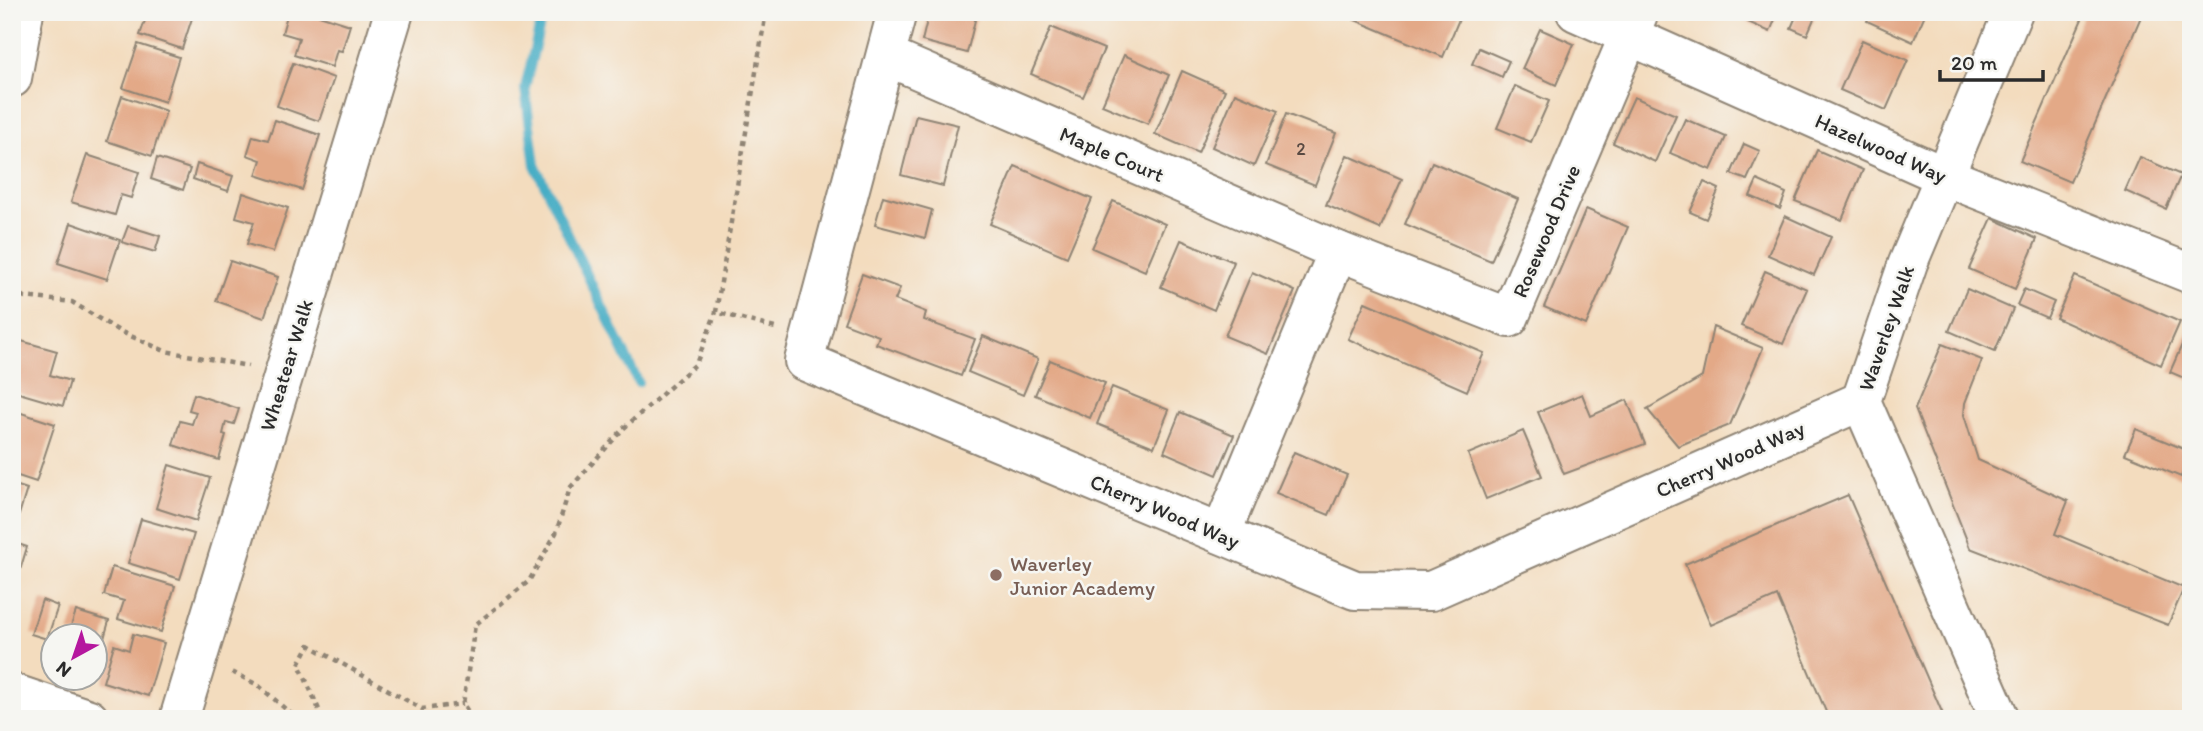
<svg xmlns="http://www.w3.org/2000/svg" width="2203" height="731" font-family="Itim,sans-serif">
	<style>
		.lines { fill: none; stroke-linecap: round; stroke-linejoin: round }
		.stream { stroke: #46adc5; stroke-width: 10 }
		.building { fill: #e3a987 }
		.street-casing { stroke: #8f8474; stroke-width: 42 }
		.path { stroke: #8f8474; stroke-width: 4.5; stroke-dasharray: 5 5; stroke-linecap: butt }
		.street { stroke: #fff; stroke-width: 38 }
		.education-dot { fill: #8d6e63; stroke: #f6f6f2; stroke-width: 2.5 }
		.labels { text-anchor: middle; dominant-baseline: central; stroke-width: 5; stroke-linejoin: round; paint-order: stroke }
		.number-label { font-size: 18px; fill: #594a42 }
		.street-label { font-size: 21px; fill: #2b2b2b; stroke: #f6f6f2 }
		.education-label { font-size: 21px; fill: #785e54; stroke: #f6f6f2; text-anchor: start }
	</style>
	<rect width="100%" height="100%" fill="#f6f6f2"/>
	<filter id="ink" filterUnits="userSpaceOnUse"><feTurbulence type="fractalNoise" baseFrequency=".0143" numOctaves="2"/><feDisplacementMap in="SourceGraphic" scale="14" xChannelSelector="R" yChannelSelector="G"/><feConvolveMatrix kernelMatrix="1 2 1 2 8 2 1 2 1" color-interpolation-filters="sRGB"/></filter>
	<filter id="wash" filterUnits="userSpaceOnUse"><feTurbulence type="fractalNoise" baseFrequency=".00686" numOctaves="4" result="noise"/><feDisplacementMap in="SourceGraphic" scale="28" xChannelSelector="R" yChannelSelector="G"/><feGaussianBlur stdDeviation="1.57" result="paint"/><feColorMatrix in="noise" values="0 0 0 0 0 0 0 0 0 0 0 0 0 0 0 0 0 1.4 0 .05"/><feComposite in="paint" operator="in"/></filter>
	<g filter="url(#wash)">
		<rect width="100%" height="100%" fill="#f3dcbe"/>
		<g class="lines">
			<!-- stream -->
			<polyline class="stream" points="543,12 525,88 535,165 638,382"/>
		</g>
		<g id="blocks">
			<!-- building -->
			<g class="building">
				<polygon points="148,12 194,12 182,49 140,35"/>
				<polygon points="288,12 310,12 350,25 342,51 337,50 332,67 294,55 299,38 282,33"/>
				<polygon points="929,12 977,12 967,53 922,41"/>
				<polygon points="1336,12 1448,12 1460,17 1443,57"/>
				<polygon points="1726,12 1778,12 1770,32"/>
				<polygon points="1798,12 1817,12 1807,35 1791,28"/>
				<polygon points="1871,12 1926,12 1913,42 1867,21"/>
				<polygon points="2085,12 2143,12 2070,182 2020,161"/>
				<polygon points="1051,27 1104,49 1083,97 1031,74"/>
				<polygon points="1540,29 1574,44 1556,85 1522,69"/>
				<polygon points="1862,40 1908,60 1886,110 1840,90"/>
				<polygon points="138,44 179,57 165,102 123,88"/>
				<polygon points="1479,48 1509,61 1502,77 1472,64"/>
				<polygon points="1124,55 1169,75 1148,124 1102,105"/>
				<polygon points="293,63 334,78 319,121 277,106"/>
				<polygon points="1182,71 1225,90 1198,153 1155,134"/>
				<polygon points="1515,86 1549,101 1531,142 1497,128"/>
				<polygon points="1235,93 1278,111 1254,166 1212,147"/>
				<polygon points="122,96 166,111 152,156 107,141"/>
				<polygon points="1634,97 1676,115 1655,162 1613,143"/>
				<polygon points="1286,114 1336,133 1315,185 1266,165"/>
				<polygon points="916,115 958,125 943,186 901,175"/>
				<polygon points="1685,119 1726,137 1711,170 1670,153"/>
				<polygon points="275,120 320,135 302,190 256,175 261,160 247,155 253,136 268,140"/>
				<polygon points="1744,144 1760,151 1747,180 1731,174"/>
				<polygon points="1817,150 1863,170 1842,220 1795,201"/>
				<polygon points="87,155 139,172 131,198 121,195 115,215 71,202"/>
				<polygon points="1347,155 1402,179 1380,229 1326,205"/>
				<polygon points="2140,157 2181,175 2166,209 2125,191"/>
				<polygon points="157,158 190,169 183,190 151,179"/>
				<polygon points="1432,162 1518,199 1491,261 1405,224"/>
				<polygon points="197,164 233,176 228,191 193,179"/>
				<polygon points="1015,166 1092,199 1067,257 990,224"/>
				<polygon points="1757,180 1786,193 1780,209 1750,196"/>
				<polygon points="1704,182 1719,189 1706,219 1690,212"/>
				<polygon points="243,193 288,208 273,252 247,244 254,222 236,217"/>
				<polygon points="883,196 932,210 925,238 875,225"/>
				<polygon points="1113,201 1165,224 1145,271 1092,248"/>
				<polygon points="1586,209 1628,227 1586,325 1544,307"/>
				<polygon points="1785,216 1831,237 1814,275 1768,255"/>
				<polygon points="1992,218 2037,239 2015,289 1969,269"/>
				<polygon points="71,223 120,240 107,279 58,263"/>
				<polygon points="128,226 160,236 155,252 122,242"/>
				<polygon points="1181,240 1234,262 1214,310 1161,287"/>
				<polygon points="230,261 278,277 264,318 216,301"/>
				<polygon points="1765,271 1807,289 1783,344 1741,326"/>
				<polygon points="1252,272 1295,291 1268,354 1225,336"/>
				<polygon points="862,274 900,288 895,300 926,312 924,320 975,339 961,376 876,344 879,336 844,323"/>
				<polygon points="2075,276 2180,322 2161,365 2056,318"/>
				<polygon points="1967,289 2013,309 1995,351 1949,331"/>
				<polygon points="2024,289 2054,302 2047,318 2017,305"/>
				<polygon points="1365,302 1484,353 1467,391 1348,339"/>
				<polygon points="2191,324 2191,381 2170,372"/>
				<polygon points="1713,327 1763,348 1730,425 1678,446 1647,409 1702,377"/>
				<polygon points="983,336 1038,359 1023,395 968,372"/>
				<polygon points="14,339 57,351 50,375 70,381 63,406 12,391"/>
				<polygon points="1942,344 1982,360 1965,403 1964,415 1978,460 2068,501 2055,534 2184,588 2168,625 1970,548 1915,409"/>
				<polygon points="1050,360 1105,383 1090,418 1035,395"/>
				<polygon points="1112,387 1169,410 1154,447 1097,424"/>
				<polygon points="194,394 239,409 234,424 226,422 223,434 226,435 219,460 173,445 180,421 192,424 196,412 189,410"/>
				<polygon points="1582,394 1591,416 1627,400 1645,444 1564,474 1538,412"/>
				<polygon points="12,410 55,424 36,482 12,474"/>
				<polygon points="1180,412 1234,435 1217,475 1164,452"/>
				<polygon points="2136,429 2191,452 2181,477 2125,454"/>
				<polygon points="1523,431 1542,476 1486,499 1468,454"/>
				<polygon points="1294,452 1347,475 1329,515 1276,493"/>
				<polygon points="169,465 210,478 196,521 156,508"/>
				<polygon points="12,484 27,489 13,534 12,534"/>
				<polygon points="1848,495 1945,719 1829,719 1777,596 1711,625 1685,564"/>
				<polygon points="141,519 194,534 180,579 128,563"/>
				<polygon points="12,542 27,547 18,577 12,576"/>
				<polygon points="112,567 175,586 161,632 118,619 124,601 104,595"/>
				<polygon points="42,600 58,606 47,639 31,634"/>
				<polygon points="76,611 109,621 103,642 94,640 94,636 69,632"/>
				<polygon points="133,634 164,643 148,696 103,682 114,645 129,650"/>
			</g>
		</g>
	</g>
	<g filter="url(#ink)">
		<use href="#blocks" fill-opacity="0" stroke="#8f8474" stroke-width="2"/>
		<g class="lines">
			<!-- street casing -->
			<g class="street-casing">
				<g id="street">
					<polyline points="897,12 804,361 1355,590 1431,591 1861,401"/>
					<polyline points="1576,12 1944,176 2191,274"/>
					<polyline points="886,56 1338,251 1509,318 1639,12"/>
					<polyline points="12,78 24,12"/>
					<polyline points="1221,534 1338,251"/>
					<polyline points="12,693 89,719"/>
					<polyline points="179,719 394,12"/>
					<polyline points="2000,719 1861,401 1908,263 2013,12"/>
				</g>
			</g>
			<!-- path -->
			<g class="path">
				<polyline points="766,12 716,312 775,328"/>
				<polyline points="12,292 25,297 72,302 119,331 165,351 248,366"/>
				<polyline points="232,672 258,685 297,719"/>
				<polyline points="318,719 320,712 299,664 309,645 422,709 463,704"/>
				<polyline points="473,719 463,704 475,625 529,581 556,533 570,488 624,428 696,364 716,312"/>
			</g>
			<!-- street -->
			<use href="#street" class="street"/>
		</g>
	</g>
	<!-- markers -->
	<circle class="education-dot" cx="996" cy="575" r="7"/>
	<g class="labels">
		<!-- number labels -->
		<g class="number-label">
			<text x="1301" y="149">2</text>
		</g>
		<!-- street labels -->
		<g class="street-label">
			<text transform="translate(1881 148) rotate(24)">Hazelwood Way</text>
			<text transform="translate(1112 154) rotate(23)">Maple Court</text>
			<text transform="translate(1546 231) rotate(-67)">Rosewood Drive</text>
			<text transform="translate(1886 328) rotate(-71)">Waverley Walk</text>
			<text transform="translate(286 365) rotate(-73)">Wheatear Walk</text>
			<text transform="translate(1730 459) rotate(-24)">Cherry Wood Way</text>
			<text transform="translate(1165 511) rotate(23)">Cherry Wood Way</text>
		</g>
		<!-- education labels -->
		<g class="education-label">
			<text x="1010" y="563">Waverley<tspan x="1010" dy="24">Junior Academy</tspan></text>
		</g>
	</g>
	<!-- margin -->
	<rect width="2203" height="731" fill="none" stroke="#f6f6f2" stroke-width="42"/>
	<!-- north arrow -->
	<g transform="translate(74 657) rotate(220)"><circle r="33" fill="#f6f6f2" stroke="#a5a5a2" stroke-width="2"/>
	<path d="M0-5L12 26L0 18L-12 26Z" fill="#b5179e"/>
	<text y="-10" font-size="19" font-weight="bold" text-anchor="middle" fill="#2b2b2b">N</text>
	</g>
	<!-- scale -->
	<path d="M1940 70v10h103v-10" fill="none" stroke="#2b2b2b" stroke-width="3.5"/>
	<text x="1951" y="70" font-size="21" fill="#2b2b2b" stroke="#f6f6f2" stroke-width="5" paint-order="stroke">20 m</text>
</svg>
